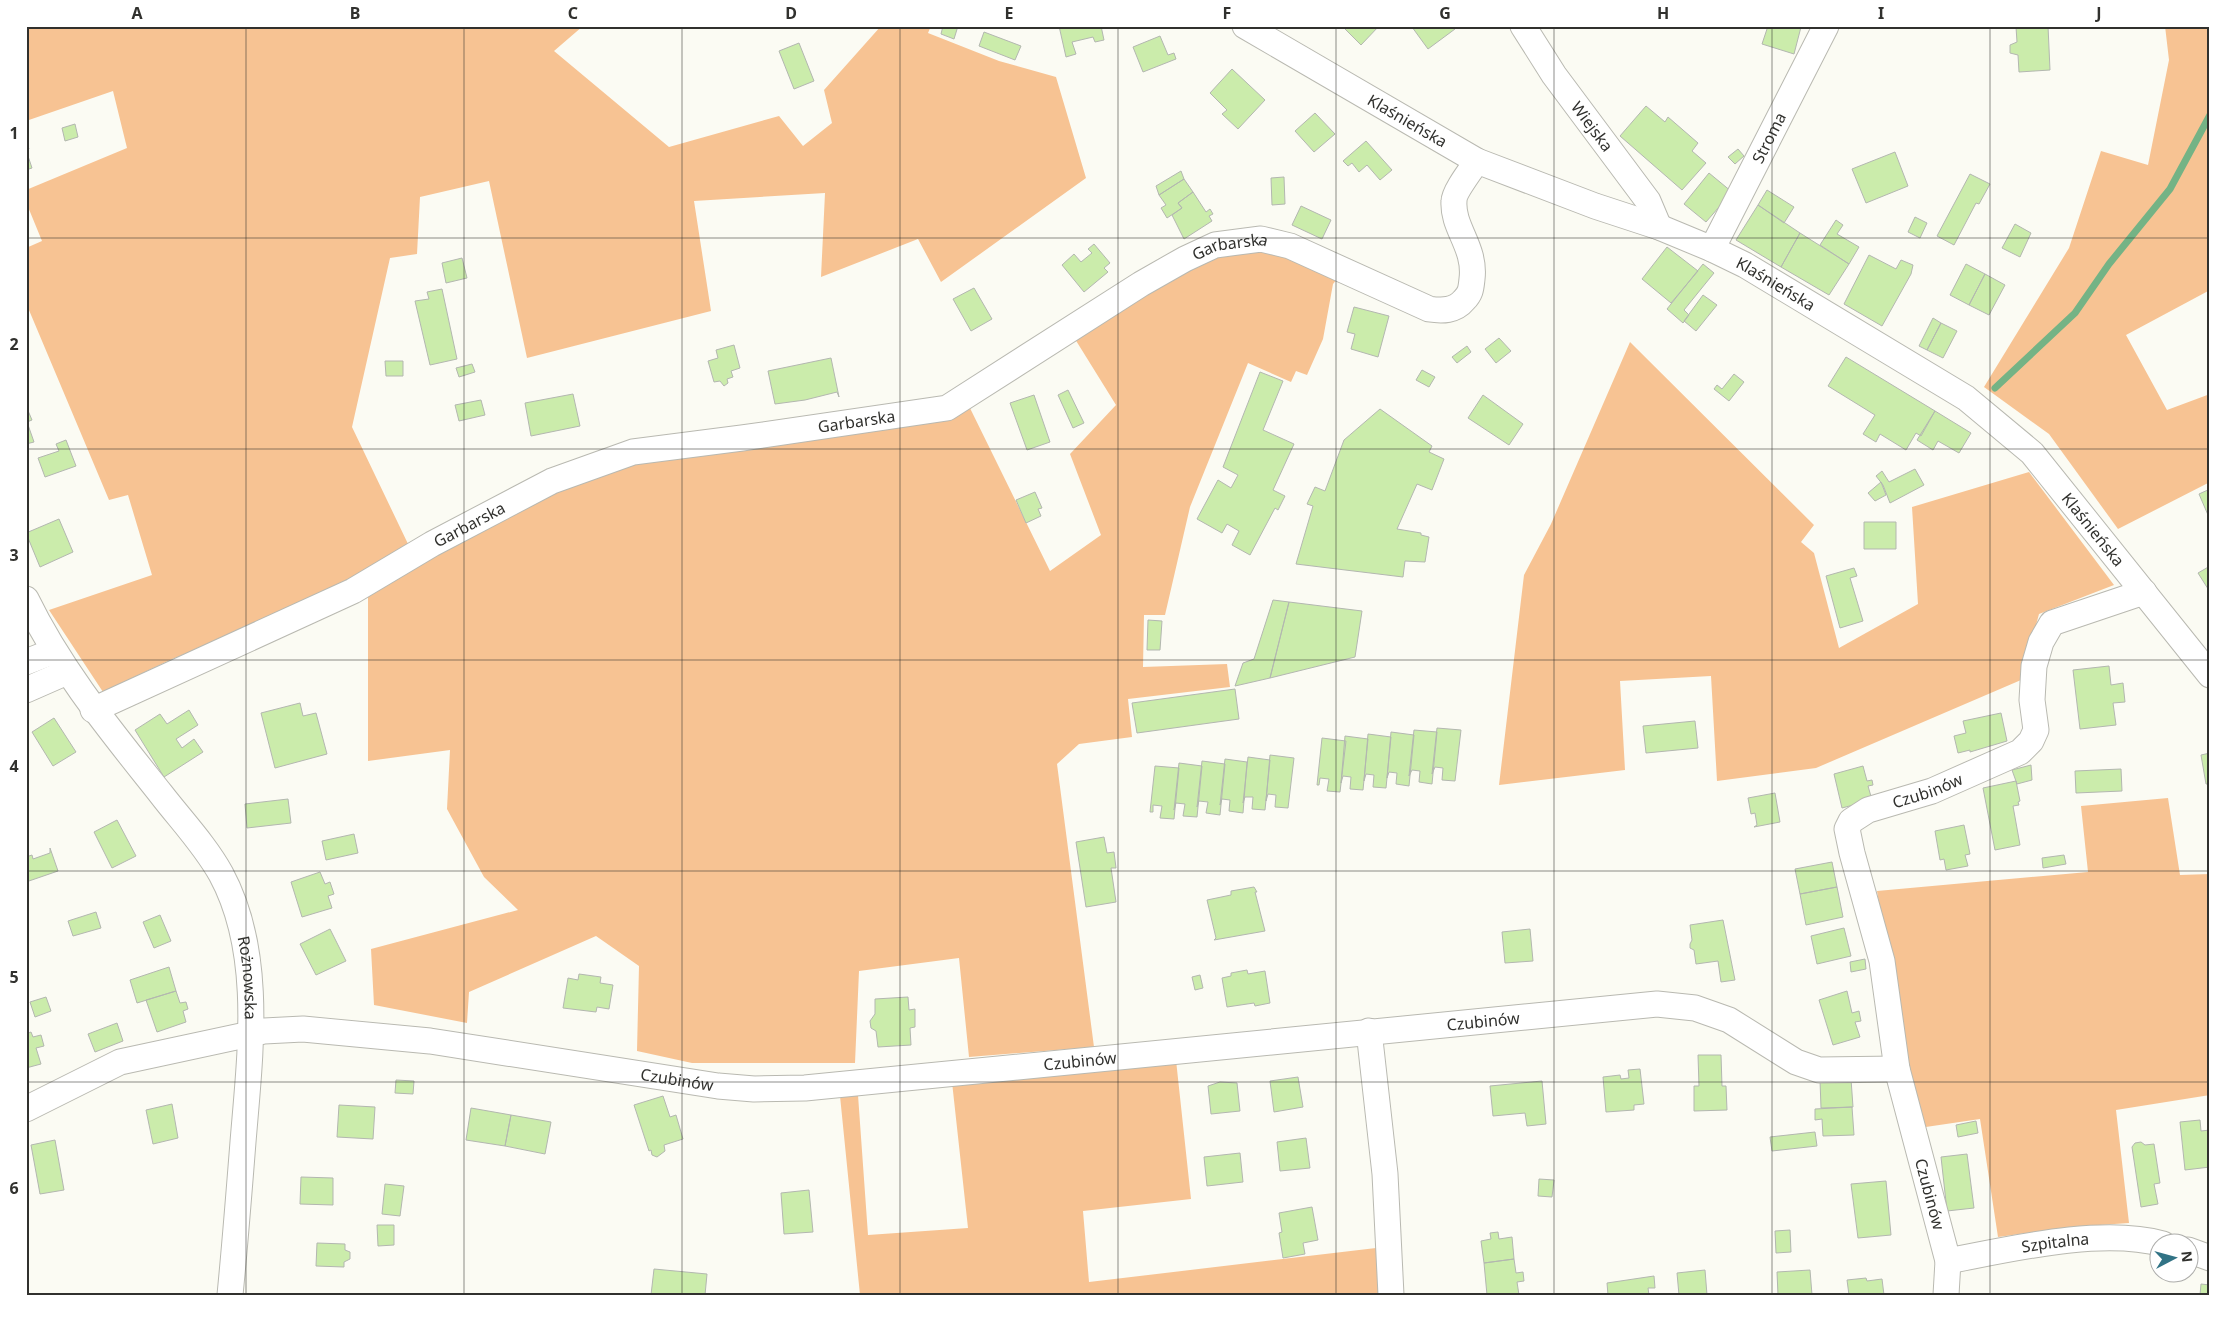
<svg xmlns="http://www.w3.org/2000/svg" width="2236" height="1321" font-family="'Noto Sans',sans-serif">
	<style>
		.green { fill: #f7c393 }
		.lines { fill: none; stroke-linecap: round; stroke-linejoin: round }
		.stream { stroke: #74b385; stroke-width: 7 }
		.building { fill: #cbecab; stroke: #b3b7b0 }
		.minor-casing { stroke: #b9b9b1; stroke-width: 27 }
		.minor { stroke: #fff; stroke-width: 25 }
		.grid { fill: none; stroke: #31312e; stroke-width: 1; stroke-opacity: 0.55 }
		.labels { text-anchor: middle; stroke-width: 4.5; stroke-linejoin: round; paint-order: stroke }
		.street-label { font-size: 16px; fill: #31312e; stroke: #fff }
		.neatline { fill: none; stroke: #31312e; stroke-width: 2 }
		.grid-label { font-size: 16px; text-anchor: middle; font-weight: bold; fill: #31312e }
	</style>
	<rect width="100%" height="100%" fill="#fbfbf3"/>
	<path class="green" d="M26,26H583L554,51L669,147L779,116L803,146L832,123L824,90L881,26H931L928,33L999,61L1056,77L1086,178L941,282L918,239L821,277L825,193L694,201L711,311L527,358L489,181L420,197L417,254L390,258L352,427L409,546L301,606L170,660L103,692L49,610L152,575L128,495L109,500L26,303V248L42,241L26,202V190L127,148L113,91L26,121Z
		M2165,26H2206L2210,42V290L2126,335L2167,410L2210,394V482L2118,529L2049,434L1984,387L2069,248L2101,151L2148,165L2169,60Z
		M1283,250L1339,277L1333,284L1323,339L1307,375L1296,371L1291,382L1248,363L1190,507L1165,615H1144L1143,667L1227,664L1230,687L1128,699L1132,737L1079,744L1057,764L1094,1047L969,1057L959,958L859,971L855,1063H692L637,1051L639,966L596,936L469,992L467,1023L374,1005L371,949L518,910L484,877L447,809L450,750L368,761V592L600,467L967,402L1050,571L1101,535L1070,454L1116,405L1075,339L1213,254Z
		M1630,342L1814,525L1801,542L1814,553L1839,648L1918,604L1912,507L2029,472L2114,585L2039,614L2021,680L1816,768L1717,781L1711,676L1620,681L1625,770L1499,785L1524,575L1551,524Z
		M2168,798L2180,875L2210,874V1095L2116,1110L2129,1223L2071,1227L1998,1237L1980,1119L1919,1128L1905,1075L1877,891L2088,872L2081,806Z
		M1176,1060L1191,1199L1083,1211L1089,1282L1376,1248L1380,1295H860L840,1096L858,1095L868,1235L968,1228L952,1082Z"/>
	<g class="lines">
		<path class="stream" d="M1995,388L2075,313L2109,264L2170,189L2210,115"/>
	</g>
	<path class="building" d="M943,26H958L954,39L941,34Z
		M1059,26H1101L1104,40L1095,42L1093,37L1072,42L1076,54L1066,57Z
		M1342,26H1379L1361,45Z
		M1453,26L1455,29L1428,49L1412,27Z
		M1768,26L1801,27L1794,54L1762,44Z
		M2048,26L2050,70L2019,72L2018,55L2010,53V45L2017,42L2016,27Z
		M984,32L1021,46L1015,60L979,46Z
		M1160,36L1168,55L1174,53L1176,59L1143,72L1133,47Z
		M799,43L814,81L794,89L779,51Z
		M1232,69L1265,100L1238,129L1222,114L1227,110L1210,93Z
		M1646,106L1665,122L1668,117L1698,143L1692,151L1706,163L1682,190L1620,136Z
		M1315,113L1335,134L1314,152L1295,131Z
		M75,124L78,137L65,141L62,128Z
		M26,140L29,149L26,150L32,168L26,170Z
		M1366,141L1392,170L1380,180L1367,165L1359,172L1352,163L1348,166L1343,161Z
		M1738,149L1744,156L1735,164L1728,157Z
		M1895,152L1908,186L1866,203L1852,169Z
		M1181,171L1184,179L1159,195L1156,186Z
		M1709,173L1732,192L1706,222L1684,204Z
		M1970,174L1990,184L1979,204L1976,203L1954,245L1937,236Z
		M1284,177L1285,204L1272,205L1271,178Z
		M1184,179L1193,192L1178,203L1182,208L1167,218L1161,208L1166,205L1159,195Z
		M1767,190L1794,207L1784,223L1758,205Z
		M1193,192L1206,212L1210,209L1213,214L1209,216L1212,221L1184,239L1172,215L1182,208L1178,203Z
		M1758,205L1800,233L1781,267L1736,240Z
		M1301,206L1331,220L1322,239L1292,225Z
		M1915,217L1927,223L1920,238L1908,232Z
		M1836,220L1843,225L1837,234L1859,247L1849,264L1820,245Z
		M2015,224L2031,233L2020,257L2002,248Z
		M1800,233L1849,264L1829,295L1781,267Z
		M1094,244L1110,263L1104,268L1108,272L1084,292L1062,265L1074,254L1081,262L1092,253L1088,249Z
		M1667,247L1698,271L1671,303L1642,279Z
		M1869,255L1896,269L1901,260L1913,265L1911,274L1882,326L1844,304Z
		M462,258L467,278L446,283L442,263Z
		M1703,264L1714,273L1684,310L1689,315L1683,323L1667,309Z
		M1966,264L1985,274L1969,305L1950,295Z
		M1985,274L2005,285L1989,315L1969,305Z
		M974,288L992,319L971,331L953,299Z
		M442,289L457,359L430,365L415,301L429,299L427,292Z
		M1703,295L1717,305L1696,331L1684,321Z
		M1354,307L1389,316L1378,357L1351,349L1355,334L1347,332Z
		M1933,318L1941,323L1927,350L1919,346Z
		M1941,323L1957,331L1943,358L1927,350Z
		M1499,338L1511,351L1496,363L1485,349Z
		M734,345L740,368L731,371L733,377L727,379L728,383L724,386L720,381L714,382L708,361L718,358L716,350Z
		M1467,346L1471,352L1457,363L1452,357Z
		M1846,357L1935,411L1921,436L1916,433L1906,450L1880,434L1876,442L1863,434L1875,415L1828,386Z
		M831,358L839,397L837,392L805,400L775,404L768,371Z
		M385,361H403V376H386Z
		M472,364L475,372L459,377L456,368Z
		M1422,370L1435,377L1429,387L1416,380Z
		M1260,372L1283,381L1263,430L1294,444L1273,490L1285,496L1278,510L1275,508L1250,555L1232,545L1239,531L1227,524L1222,533L1197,519L1218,480L1231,488L1238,475L1223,467Z
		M1734,374L1744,382L1729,401L1714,389L1717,385L1722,389Z
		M1068,390L1084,423L1073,428L1058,395Z
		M573,394L580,426L531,436L525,403Z
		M1034,395L1050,442L1027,450L1010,403Z
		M1483,395L1523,424L1509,445L1468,418Z
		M481,400L485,415L459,421L455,405Z
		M26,406L32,420L27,422L34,442L26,444Z
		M1380,409L1432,446L1429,452L1444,459L1432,490L1417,484L1397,529L1421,533V535L1429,537L1425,562L1405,561L1403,577L1296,564L1313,506L1307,504L1315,487L1325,491L1344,440Z
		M1935,411L1971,433L1959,453L1938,441L1933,450L1917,440Z
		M66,440L76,466L45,477L38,458L59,451L56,444Z
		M1915,469L1924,485L1890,503L1883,485L1876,476L1882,471L1889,482Z
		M1881,482L1886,495L1875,501L1868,493Z
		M2210,489V515H2208L2199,494Z
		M1035,492L1042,508L1038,509L1041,516L1026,523L1016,500Z
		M59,519L73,552L40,567L26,533Z
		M1864,522H1896V549H1864Z
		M2210,566V592L2198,573Z
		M1854,568L1857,576L1850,578L1863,621L1840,628L1826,576Z
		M1273,600L1289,602L1270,678L1235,686L1243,663L1254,659Z
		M1289,602L1362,611L1355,657L1270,678Z
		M1148,620L1162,621L1160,650H1147Z
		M2109,666L2111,685L2123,683L2125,702L2113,703L2116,725L2080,729L2073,670Z
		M1235,689L1239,719L1137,733L1132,703Z
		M300,703L303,716L316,713L327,754L275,768L261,713Z
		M189,710L198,725L176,739L182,748L194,739L203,752L164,777L135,730L160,714L167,724Z
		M2001,713L2007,741L1970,752V750L1958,753L1954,736L1966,733L1963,721Z
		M54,718L76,752L53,766L32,732Z
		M1695,721L1698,748L1646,753L1643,726Z
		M1437,728L1461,730L1455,781L1442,780L1443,768L1435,767L1432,774Z
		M1414,730L1437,732L1432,784L1419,782L1420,771L1412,770L1409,776Z
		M1391,732L1414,735L1409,786L1396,784L1397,773L1389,772L1387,778Z
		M1368,734L1391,737L1386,788L1373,787L1374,775L1366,774L1364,781Z
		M1345,736L1368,739L1363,790L1350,789L1351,777L1343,776L1341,783Z
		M1322,738L1346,741L1340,792L1327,791L1329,779L1320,778L1319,785H1317Z
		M2210,753V784H2206L2201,755Z
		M1270,755L1294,758L1288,808L1275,807L1276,795L1268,794L1266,801Z
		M1248,757L1270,760L1265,810L1252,809L1253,797H1245L1243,803Z
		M1225,759L1247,762L1243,813L1229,811L1230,800L1222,799L1220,805Z
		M1202,761L1225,764L1220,815L1206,813L1208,802L1199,801L1197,807Z
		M1179,763L1202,766L1197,817L1183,816L1185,804L1176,803L1174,810Z
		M2031,765L2032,780L2017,784L2012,770Z
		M1155,766L1179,768L1174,819L1160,818L1162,806L1153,805V812H1150Z
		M1863,766L1867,781L1872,780L1873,785L1868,786L1872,800L1842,808L1834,774Z
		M2121,769L2122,791L2076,793L2075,771Z
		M2016,781L2020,801L2018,802L2019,805L2013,806L2020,845L1995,850L1983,788Z
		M1775,793L1780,822L1754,827L1757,825L1755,813L1751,814L1748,798Z
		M288,799L291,823L247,828L245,804Z
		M117,820L136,856L112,868L94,832Z
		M1964,825L1970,854L1965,855L1968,866L1946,870L1944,859L1940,860L1935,831Z
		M354,834L358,853L326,860L322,841Z
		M1104,837L1107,853L1114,852L1116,868H1111L1116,902L1086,907L1076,842Z
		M50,848L58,871L26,882V857L32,855L33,859L50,853Z
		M2064,855L2066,864L2043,868L2042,858Z
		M1832,862L1837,887L1800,894L1795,869Z
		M320,872L325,884L330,882L334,894L328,896L332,908L302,917L291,882Z
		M1254,887L1257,892H1255L1265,931L1214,940L1216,938L1207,900L1231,895V891Z
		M1837,887L1843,917L1806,925L1800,894Z
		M96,912L101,928L73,936L68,921Z
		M160,915L171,941L154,948L143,922Z
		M1723,920L1735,980L1721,982L1718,961L1696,964L1694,950L1690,948V944L1692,940L1690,925Z
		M1844,928L1851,956L1817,964L1811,936Z
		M330,929L346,961L316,975L300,944Z
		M1530,929L1533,961L1505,963L1502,932Z
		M1865,959L1866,969L1851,972L1850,962Z
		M169,967L176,991L137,1003L130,980Z
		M1247,970L1248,974L1265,971L1270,1003L1255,1006L1254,1003L1227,1007L1222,978L1231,976V973Z
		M579,974L601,977L600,983L613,985L609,1009L597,1007L596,1012L563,1008L568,978L578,980Z
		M1200,975L1203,988L1195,990L1192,977Z
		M176,991L180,1003L186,1002L188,1009L183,1011L186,1022L157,1032L146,1000Z
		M1847,991L1852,1013L1859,1011L1861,1021L1855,1022L1860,1037L1833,1045L1819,1000Z
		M46,997L51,1011L35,1017L30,1002Z
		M908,997L909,1010L915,1009V1027L910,1028L911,1045L878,1047L876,1031L871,1028L870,1021L875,1014V999Z
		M117,1023L123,1041L95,1052L88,1034Z
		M31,1032L33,1037L41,1035L44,1046L36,1048L41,1064L26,1068V1034Z
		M1698,1055H1721L1722,1086H1726L1727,1110L1694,1111V1086H1699Z
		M1640,1069L1644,1104L1634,1105V1110L1606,1112L1603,1077L1620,1075L1621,1079L1629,1078L1628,1070Z
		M1298,1077L1303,1107L1274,1112L1270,1081Z
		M1851,1079L1853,1107L1821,1108L1820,1080Z
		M396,1080L414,1081L413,1094L395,1093Z
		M1542,1081L1546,1124L1527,1126L1525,1113L1493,1116L1490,1086Z
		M1220,1082L1237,1083L1240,1111L1211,1114L1208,1086Z
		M663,1096L670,1117L676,1115L683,1139L664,1145L665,1151L657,1157L652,1155L651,1150L649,1151L634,1105Z
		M172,1104L178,1138L153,1144L146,1110Z
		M339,1105L375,1107L373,1139L337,1137Z
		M1852,1107L1854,1135L1823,1136L1822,1119L1815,1120V1109Z
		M471,1108L511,1115L505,1146L466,1140Z
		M511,1115L551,1122L545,1154L505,1146Z
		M2200,1120L2201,1131L2210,1130V1167L2185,1170L2180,1122Z
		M1976,1121L1978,1133L1958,1137L1956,1125Z
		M1815,1132L1817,1146L1772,1151L1770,1137Z
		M1306,1138L1310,1168L1280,1171L1277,1142Z
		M55,1140L64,1190L40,1194L31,1145Z
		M2141,1142L2145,1145L2154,1144L2160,1183L2154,1184L2158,1204L2141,1207L2132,1147L2135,1143Z
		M1240,1153L1243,1182L1207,1186L1204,1157Z
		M1967,1154L1974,1208L1947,1211L1941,1157Z
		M301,1177L333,1178V1205L300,1204Z
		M1539,1179L1554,1180L1552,1197L1538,1196Z
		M1886,1181L1891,1235L1858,1238L1851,1184Z
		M385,1184L404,1186L400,1216L382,1214Z
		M809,1190L813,1232L784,1234L781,1193Z
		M1312,1207L1318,1240L1303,1243L1305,1254L1283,1258L1279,1233L1282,1232L1279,1213Z
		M377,1225H394V1245L378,1246Z
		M1790,1230L1791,1252L1776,1253L1775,1231Z
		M1498,1232L1499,1239L1512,1237L1514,1259L1484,1263L1481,1241L1491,1239L1490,1233Z
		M317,1243L345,1244V1250L350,1252V1259L344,1262V1267L316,1266Z
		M1514,1259L1516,1273L1523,1272L1524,1281L1517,1282L1519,1295H1487L1484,1263Z
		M654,1269L707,1274L705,1295H651Z
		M1705,1270L1707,1295H1679L1677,1273Z
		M1810,1270L1812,1295H1778L1777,1272Z
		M1654,1276L1655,1288H1648L1649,1295H1608L1607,1283Z
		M1866,1278L1867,1281L1882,1279L1884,1295H1849L1847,1280Z
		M2201,1284L2210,1285V1295H2200Z"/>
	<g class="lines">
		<defs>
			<g id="minor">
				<path id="s1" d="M1245,26L1477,161L1595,206L1659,227L1712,249L1745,265L1966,398L2032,453L2210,675"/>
				<path id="s2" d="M1523,26L1554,75L1648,201L1659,227"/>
				<path id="s3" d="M1712,249L1826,26"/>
				<path id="s4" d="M26,599C61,671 111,731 161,794C181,820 205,845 221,874C264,953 250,1055 243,1142C239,1193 235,1244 230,1295"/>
				<path d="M26,662L54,651"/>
				<path d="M26,690L67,672"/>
				<path id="s5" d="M93,710L353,591L432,544L552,481L633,452L742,438L947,408L1141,284L1185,259L1215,245L1261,239L1290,246L1429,309C1442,311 1455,311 1464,300C1471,293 1471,288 1472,279C1476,247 1452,228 1454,201C1454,192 1471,170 1477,161"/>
				<path d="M1369,1031L1385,1174L1391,1295"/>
				<path id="s6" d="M26,1109L120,1062L264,1031L303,1029L430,1041L718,1086L754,1089L805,1088L1657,1004L1695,1008L1729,1020L1796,1062L1819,1070L1897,1069"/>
				<path d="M2188,1250L2210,1258"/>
				<path id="s7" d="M1948,1261C2011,1249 2101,1227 2163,1244"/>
				<path id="s8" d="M1946,1295L1948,1261L1897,1069L1882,961L1852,853L1847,829L1851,821L1868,810L1932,791L2020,752L2031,741L2036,730L2032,700L2034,666L2041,642L2052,623L2144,592"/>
			</g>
		</defs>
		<use href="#minor" class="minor-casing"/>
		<use href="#minor" class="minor"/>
	</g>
	<path class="grid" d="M246,26V1295M464,26V1295M682,26V1295M900,26V1295M1118,26V1295M1336,26V1295M1554,26V1295M1772,26V1295M1990,26V1295M26,238H2210M26,449H2210M26,660H2210M26,871H2210M26,1082H2210"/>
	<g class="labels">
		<g class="street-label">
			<text dy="6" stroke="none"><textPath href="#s1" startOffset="188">Klaśnieńska</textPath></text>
			<text dy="6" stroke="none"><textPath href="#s2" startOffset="122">Wiejska</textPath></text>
			<text dy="6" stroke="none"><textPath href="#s3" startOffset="125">Stroma</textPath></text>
			<text dy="6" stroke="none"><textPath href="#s5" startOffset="1245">Garbarska</textPath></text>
			<text dy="6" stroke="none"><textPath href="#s1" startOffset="592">Klaśnieńska</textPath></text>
			<text dy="6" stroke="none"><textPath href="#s5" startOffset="825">Garbarska</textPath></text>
			<text dy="6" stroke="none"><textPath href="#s5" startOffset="420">Garbarska</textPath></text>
			<text dy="6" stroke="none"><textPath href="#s1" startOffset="998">Klaśnieńska</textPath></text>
			<text dy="6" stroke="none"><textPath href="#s8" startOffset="570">Czubinów</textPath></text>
			<text dy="6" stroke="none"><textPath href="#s4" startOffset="446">Rożnowska</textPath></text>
			<text dy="6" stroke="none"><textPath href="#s6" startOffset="1479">Czubinów</textPath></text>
			<text dy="6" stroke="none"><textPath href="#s6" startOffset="1074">Czubinów</textPath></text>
			<text dy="6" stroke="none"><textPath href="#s6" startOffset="669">Czubinów</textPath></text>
			<text transform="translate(1930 1194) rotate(75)" y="6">Czubinów</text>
			<text dy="6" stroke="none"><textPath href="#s7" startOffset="109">Szpitalna</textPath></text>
		</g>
	</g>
	<rect width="2236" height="1321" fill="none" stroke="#ffffff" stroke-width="55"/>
	<g transform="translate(2174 1258) rotate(84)"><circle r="24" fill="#ffffff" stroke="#adadab"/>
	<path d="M0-4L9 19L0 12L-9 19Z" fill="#317385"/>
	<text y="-8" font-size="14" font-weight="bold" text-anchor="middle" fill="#31312e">N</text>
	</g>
	<rect x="28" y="28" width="2180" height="1266" class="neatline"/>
	<g class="grid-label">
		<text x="137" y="19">A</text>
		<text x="355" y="19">B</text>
		<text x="573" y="19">C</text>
		<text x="791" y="19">D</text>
		<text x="1009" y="19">E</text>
		<text x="1227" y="19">F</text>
		<text x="1445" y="19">G</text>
		<text x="1663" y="19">H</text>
		<text x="1881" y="19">I</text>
		<text x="2099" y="19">J</text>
		<text x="14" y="139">1</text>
		<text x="14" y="350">2</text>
		<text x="14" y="561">3</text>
		<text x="14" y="772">4</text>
		<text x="14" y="983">5</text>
		<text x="14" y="1194">6</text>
	</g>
</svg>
